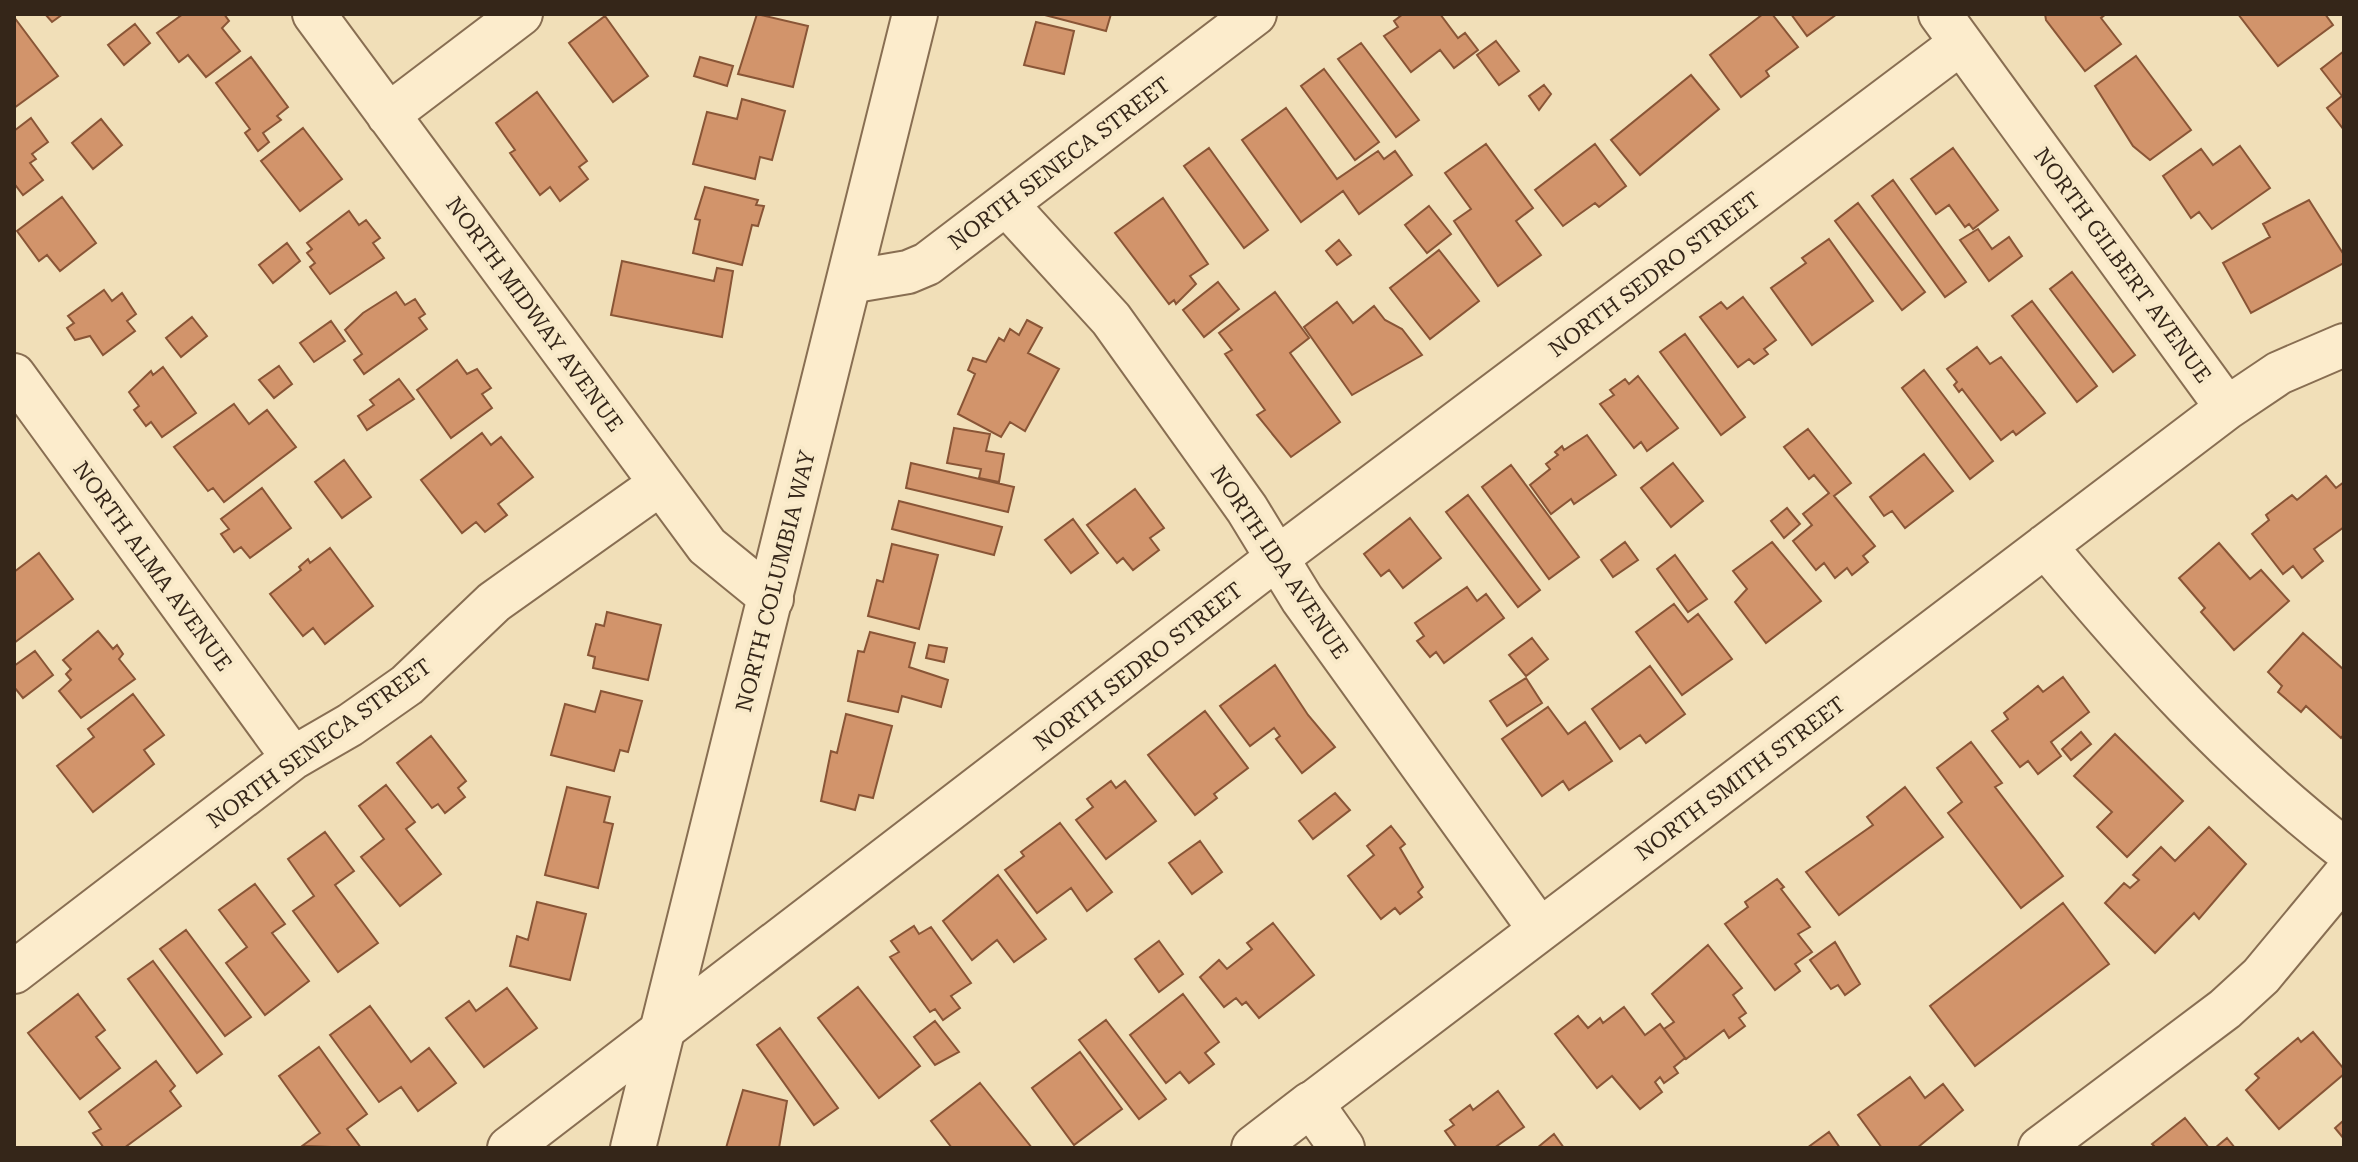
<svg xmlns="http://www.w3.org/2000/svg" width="2358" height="1162" font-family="'Roboto Serif',serif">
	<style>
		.building { fill: #d2946b; stroke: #895536; stroke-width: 2 }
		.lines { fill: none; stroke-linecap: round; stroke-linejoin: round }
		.minor-casing { stroke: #886e52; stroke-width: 46 }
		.tertiary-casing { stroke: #886e52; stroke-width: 48 }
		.minor { stroke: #fceccc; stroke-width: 42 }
		.tertiary { stroke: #fceccc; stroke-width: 44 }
		.labels { text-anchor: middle; stroke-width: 8; stroke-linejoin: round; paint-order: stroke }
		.street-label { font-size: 22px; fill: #352619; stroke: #f8e9c8 }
	</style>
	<rect width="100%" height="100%" fill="#f1dfb8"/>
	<path class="building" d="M45,14H63L52,22Z
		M183,14H224L229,21L222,28L240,51L206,77L188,55L179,62L157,33Z
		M757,14L808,26L793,87L738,74Z
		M1041,14H1111L1106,31Z
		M1403,14H1440L1458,38L1465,33L1478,50L1454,68L1440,50L1411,72L1384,36L1398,27L1394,21Z
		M1763,14H1772L1798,47L1766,71L1769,76L1741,97L1710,55Z
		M1791,14H1837L1807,36Z
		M2045,14H2106L2101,18L2121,44L2085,71L2046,20Z
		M2238,14H2325L2333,25L2278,66Z
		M605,16L648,76L613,102L569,43Z
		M14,17L58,76L14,108Z
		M1036,22L1074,31L1064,74L1024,65Z
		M135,24L150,43L124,65L108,45Z
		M1496,41L1519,71L1499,85L1477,55Z
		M1361,43L1419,120L1396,137L1338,59Z
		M2344,51V130L2327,108L2342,96L2321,69Z
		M2136,56L2191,130L2150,160L2133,146L2095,86Z
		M251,57L288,107L277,116L281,120L263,133L269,142L258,151L245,133L250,129L216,83Z
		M700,57L733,66L727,86L694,76Z
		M1324,69L1379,142L1355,160L1301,86Z
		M1691,75L1719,109L1640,175L1611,140Z
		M1544,85L1551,94L1539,110L1529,96Z
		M537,92L587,161L579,167L588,179L560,201L550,187L540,195L510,153L515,150L496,123Z
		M742,99L785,111L772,160L760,157L755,179L693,164L707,112L737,119Z
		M1286,108L1337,179L1378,151L1384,159L1395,151L1412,175L1359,214L1343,191L1301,222L1242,140Z
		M31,118L48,142L32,154L36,159L30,163L43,180L23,195L16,186L14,188V131Z
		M101,119L122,145L93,169L72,143Z
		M303,128L342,179L300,211L261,161Z
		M1486,144L1533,208L1516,221L1541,255L1498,286L1454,221L1471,209L1445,173Z
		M1595,144L1626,186L1599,207L1595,203L1563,226L1535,190Z
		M2240,146L2270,188L2212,229L2199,212L2191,218L2163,176L2201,149L2213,165Z
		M1209,148L1268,230L1244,248L1184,166Z
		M1953,148L1998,210L1973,229L1969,224L1965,227L1949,205L1936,214L1911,179Z
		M1893,180L1966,282L1945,297L1872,196Z
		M705,187L758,200L756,205L764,206L758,226L752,225L742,265L693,253L700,220L695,219Z
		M62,197L96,243L60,271L47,255L39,261L17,231Z
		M1163,198L1208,264L1190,276L1196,284L1176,304L1174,300L1169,304L1115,233Z
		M2309,200L2344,255V263L2251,313L2223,263L2270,237L2263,224Z
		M1858,203L1925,292L1902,310L1835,221Z
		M1429,206L1451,234L1427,253L1405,225Z
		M349,211L359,225L366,220L380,238L373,243L384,258L330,294L310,267L315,263L307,253L312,249L307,243Z
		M1978,229L1992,249L2009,237L2022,256L1989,281L1960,240Z
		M1829,239L1873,301L1812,345L1771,288L1806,263L1802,258Z
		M1339,240L1351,255L1337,265L1326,251Z
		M287,243L300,261L273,283L259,265Z
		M1439,250L1479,301L1430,339L1390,288Z
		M622,261L714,281L717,268L733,271L722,337L611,315Z
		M2072,272L2135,355L2113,372L2050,289Z
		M1218,282L1239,309L1204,337L1183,310Z
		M104,290L112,301L122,293L136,314L127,321L135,331L103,355L90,336L75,340L67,328L74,323L68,316Z
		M396,292L405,305L415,299L425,314L419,318L427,329L364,374L354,360L362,354L345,330L363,313Z
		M1275,292L1309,338L1290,353L1340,422L1291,457L1257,415L1265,410L1225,354L1232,350L1219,333Z
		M1743,297L1776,340L1764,349L1768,354L1754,364L1749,359L1738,367L1700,317L1721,302L1727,309Z
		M2032,301L2097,386L2077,402L2012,316Z
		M1337,302L1353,323L1374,306L1385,320L1402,329L1422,355L1352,395L1304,327Z
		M192,317L207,336L181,357L166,338Z
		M1027,320L1042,328L1028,353L1059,369L1025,431L1010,422L1001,437L958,414L975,374L968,370L973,358L986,362L999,338L1004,341L1010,329L1019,335Z
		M331,321L345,341L314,362L300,343Z
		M1685,334L1745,417L1721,435L1660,352Z
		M1977,347L1990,364L2001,357L2045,413L2016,435L2013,431L2001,440L1962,389L1959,392L1954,385L1957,382L1947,369Z
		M457,360L467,374L477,369L491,388L482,394L492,408L451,438L417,390Z
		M279,366L292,384L274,398L259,380Z
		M163,367L196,413L162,437L151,422L146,426L134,410L139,406L129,392L151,371L153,375Z
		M1924,370L1993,461L1970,479L1902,388Z
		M1638,376L1678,428L1647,451L1641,442L1634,448L1600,404L1614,395L1610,390L1625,379L1629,384Z
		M399,379L414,399L367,430L358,416L374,405L370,400Z
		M234,404L249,424L267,410L296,447L224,502L213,488L208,491L174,447Z
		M954,428L990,434L986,451L1004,454L999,482L979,478L981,469L947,463Z
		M1808,429L1851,483L1834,496L1875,546L1863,556L1868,562L1852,575L1847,568L1835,578L1824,563L1816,570L1793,541L1812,525L1803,514L1829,493L1814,475L1809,479L1784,447Z
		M482,433L491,445L501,437L533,477L498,504L507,515L485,532L476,522L462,533L421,480Z
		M1587,435L1616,475L1574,504L1571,499L1551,514L1530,485L1550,469L1546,464L1558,455L1555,452L1562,446L1564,450Z
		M1924,454L1953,491L1905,528L1892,511L1884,516L1870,497Z
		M344,460L371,497L342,518L315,482Z
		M911,463L1014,487L1008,512L906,488Z
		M1673,463L1703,501L1671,527L1641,488Z
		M1511,465L1579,557L1549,579L1482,487Z
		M2326,476L2336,488L2344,482V527L2314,549L2323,561L2302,578L2293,566L2283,574L2252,534L2269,520L2266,515L2292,495L2297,500Z
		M262,488L291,528L250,558L241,547L234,552L221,534L229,529L221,519Z
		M1135,489L1164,528L1150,538L1159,550L1133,570L1123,558L1117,563L1087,525Z
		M1468,495L1540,590L1518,607L1446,512Z
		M899,501L1002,527L994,555L892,529Z
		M1787,508L1800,524L1784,538L1771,521Z
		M1410,518L1441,558L1403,588L1389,570L1381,576L1364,554Z
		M1073,519L1098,553L1071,573L1045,540Z
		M1625,542L1638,560L1613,577L1601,560Z
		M1772,542L1821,601L1766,643L1735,602L1747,589L1733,571Z
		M2219,543L2250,579L2261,570L2289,601L2234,650L2201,612L2205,608L2179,578Z
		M892,544L938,555L919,629L868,616L877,580L883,582Z
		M330,548L373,606L325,644L313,628L303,636L270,594L301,570L299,567L308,559L310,563Z
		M39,553L73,599L14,643V572Z
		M1675,555L1707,599L1688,612L1657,569Z
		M1467,587L1477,601L1486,594L1504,618L1444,663L1436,652L1430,657L1417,641L1424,636L1415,623Z
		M1674,604L1688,622L1698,614L1732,659L1682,695L1636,632Z
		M607,612L661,625L648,680L593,668L595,657L588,655L596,624L604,626Z
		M98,631L113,649L117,645L123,654L119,659L135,679L81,718L59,691L71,680L66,674L71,669L63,660Z
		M870,632L915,643L909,667L948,680L941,707L902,696L898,712L848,701L858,651L864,652Z
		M2303,633L2344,670V734L2341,738L2306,706L2301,712L2278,692L2282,686L2268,672Z
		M1532,638L1548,659L1526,676L1509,655Z
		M929,645L947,648L944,662L926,658Z
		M35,651L53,675L23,698L14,687V666Z
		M1275,665L1308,715L1335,747L1302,773L1276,739L1280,736L1274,728L1250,746L1220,706Z
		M1650,666L1685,714L1646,743L1640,735L1620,749L1592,709Z
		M2063,677L2089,712L2051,742L2061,756L2038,774L2028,761L2020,767L1992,731L2008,719L2004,713L2038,686L2043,692Z
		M1526,678L1542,703L1507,726L1490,701Z
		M601,691L642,701L628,752L620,750L614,771L551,755L565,704L595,712Z
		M133,694L164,735L144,750L154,764L93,812L57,766L94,737L88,729Z
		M1548,707L1568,734L1585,722L1612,761L1569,790L1563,781L1542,796L1502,739Z
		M1205,711L1248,768L1214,794L1217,798L1195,815L1148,755Z
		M846,714L892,726L873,798L859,795L855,810L821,801L831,751L837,753Z
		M2081,732L2091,744L2071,760L2062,749Z
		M2115,734L2183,801L2127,857L2097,827L2112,812L2074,776Z
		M431,736L466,781L458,788L465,797L445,813L438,804L432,808L397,763Z
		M1971,742L2002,783L1995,787L2063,876L2021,908L1948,813L1962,802L1937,768Z
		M1111,781L1116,788L1125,781L1156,821L1106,859L1076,820L1093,807L1087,799Z
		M386,785L415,822L406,829L441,874L400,906L361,857L384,839L359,806Z
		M567,787L610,797L604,822L613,824L598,888L545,875Z
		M1905,787L1943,837L1839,915L1806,872L1873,825L1867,817Z
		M1335,793L1350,810L1313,839L1299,821Z
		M1060,823L1112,892L1087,911L1071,888L1037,913L1005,870L1024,856L1021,852Z
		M1391,826L1405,844L1400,848L1423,887L1418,892L1422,897L1400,914L1395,908L1381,919L1348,876L1374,855L1367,846Z
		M2209,827L2246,864L2199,919L2194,913L2155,953L2105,903L2124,883L2130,888L2139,880L2133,875L2161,847L2175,861Z
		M325,832L354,871L335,885L378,943L338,972L293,911L314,896L288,859Z
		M1200,841L1222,872L1192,894L1169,863Z
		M998,875L1046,939L1014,962L997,940L972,960L943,921Z
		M1777,879L1784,887L1781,889L1810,927L1798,934L1812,952L1795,964L1800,971L1775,990L1725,924L1748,907L1745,902Z
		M255,884L285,924L272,933L309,981L265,1015L226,963L247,947L219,910Z
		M537,902L586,914L570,980L510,966L517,936L528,940Z
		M2063,903L2109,964L1975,1066L1930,1006Z
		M1273,923L1314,975L1259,1018L1246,1002L1242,1005L1236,998L1224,1007L1200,977L1219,960L1227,969L1252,949L1247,943Z
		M914,926L919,934L931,927L971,983L951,996L960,1008L943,1020L935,1009L930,1012L890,957L899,952L891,941Z
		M186,930L251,1017L225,1036L160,949Z
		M1159,941L1183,974L1159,992L1135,959Z
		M1835,942L1860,984L1845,995L1838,985L1831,989L1810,960Z
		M1708,945L1742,988L1733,995L1746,1013L1739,1018L1745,1026L1729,1038L1724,1030L1686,1059L1664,1029L1674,1022L1652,994Z
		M153,961L222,1054L197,1073L128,979Z
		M858,987L920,1066L879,1098L818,1018Z
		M507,988L537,1028L484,1067L446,1018L469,1001L476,1011Z
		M78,994L105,1030L96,1037L120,1068L80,1099L28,1033Z
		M1183,994L1219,1042L1205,1053L1214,1064L1189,1083L1180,1072L1166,1083L1130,1035Z
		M370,1006L411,1062L429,1048L456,1083L418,1111L401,1087L379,1102L330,1035Z
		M1624,1007L1645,1035L1660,1024L1685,1058L1674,1067L1678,1073L1664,1083L1660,1077L1655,1082L1662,1092L1640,1109L1612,1076L1597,1088L1555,1034L1578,1016L1588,1028L1600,1018L1603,1023Z
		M1106,1020L1166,1099L1139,1119L1079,1040Z
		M935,1021L959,1052L935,1065L914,1037Z
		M780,1028L838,1108L814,1125L757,1045Z
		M2313,1032L2344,1069V1074L2279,1129L2246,1090L2259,1078L2255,1074L2298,1038L2301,1042Z
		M319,1047L367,1114L347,1129L361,1148L302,1146L320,1133L279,1076Z
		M1080,1052L1122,1109L1074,1145L1032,1088Z
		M156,1061L175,1086L170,1091L181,1106L124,1148H104L93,1133L101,1129L89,1112Z
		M1910,1077L1925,1098L1943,1084L1963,1110L1917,1148H1882L1858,1115Z
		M980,1083L1032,1148H952L931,1121Z
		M743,1090L787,1101L779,1148H726Z
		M1498,1091L1524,1127L1494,1148H1457L1445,1131L1454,1125L1450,1120L1470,1105L1473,1110Z
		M2185,1118L2209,1148H2156L2152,1144Z
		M2344,1120V1139L2335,1128Z
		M1829,1132L1840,1148H1807Z
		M1554,1134L1564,1148H1537Z
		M2227,1138L2235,1148H2215Z"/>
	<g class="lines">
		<defs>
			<path id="minor" d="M314,14L707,546L772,599
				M1940,14L2227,408
				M388,115L521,14
				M1006,204L1111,319L1247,509L1302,599L1540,930
				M849,282L908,272L927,264L1255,14
				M14,375L293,758
				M2045,546C2139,658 2228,759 2344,849
				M14,972L293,758L350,725L407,685L494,602L660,484
				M1311,1104L2227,408L2279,373L2344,345
				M509,1148L1277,558L1961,43
				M2040,1148L2225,1009L2261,976L2344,876"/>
			<path id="tertiary" d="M633,1148L915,14
				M1254,1148L1311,1104L1342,1148"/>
		</defs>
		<use href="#minor" class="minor-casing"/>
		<use href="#tertiary" class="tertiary-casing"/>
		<use href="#minor" class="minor"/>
		<use href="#tertiary" class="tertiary"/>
	</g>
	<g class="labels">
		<g class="street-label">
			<text transform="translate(1059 163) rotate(-37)" y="8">NORTH SENECA STREET</text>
			<text transform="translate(2123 265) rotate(54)" y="8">NORTH GILBERT AVENUE</text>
			<text transform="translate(1654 274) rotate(-37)" y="8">NORTH SEDRO STREET</text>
			<text transform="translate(535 314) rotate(54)" y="8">NORTH MIDWAY AVENUE</text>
			<text transform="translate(1280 562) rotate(56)" y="8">NORTH IDA AVENUE</text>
			<text transform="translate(153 566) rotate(54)" y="8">NORTH ALMA AVENUE</text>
			<text transform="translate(775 581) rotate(-76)" y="8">NORTH COLUMBIA WAY</text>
			<text transform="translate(1138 666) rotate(-38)" y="8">NORTH SEDRO STREET</text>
			<text transform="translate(319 743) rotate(-36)" y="8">NORTH SENECA STREET</text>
			<text transform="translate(1740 778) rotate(-37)" y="8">NORTH SMITH STREET</text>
		</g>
	</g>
	<rect width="2358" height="1162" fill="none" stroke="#352619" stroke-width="32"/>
</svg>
